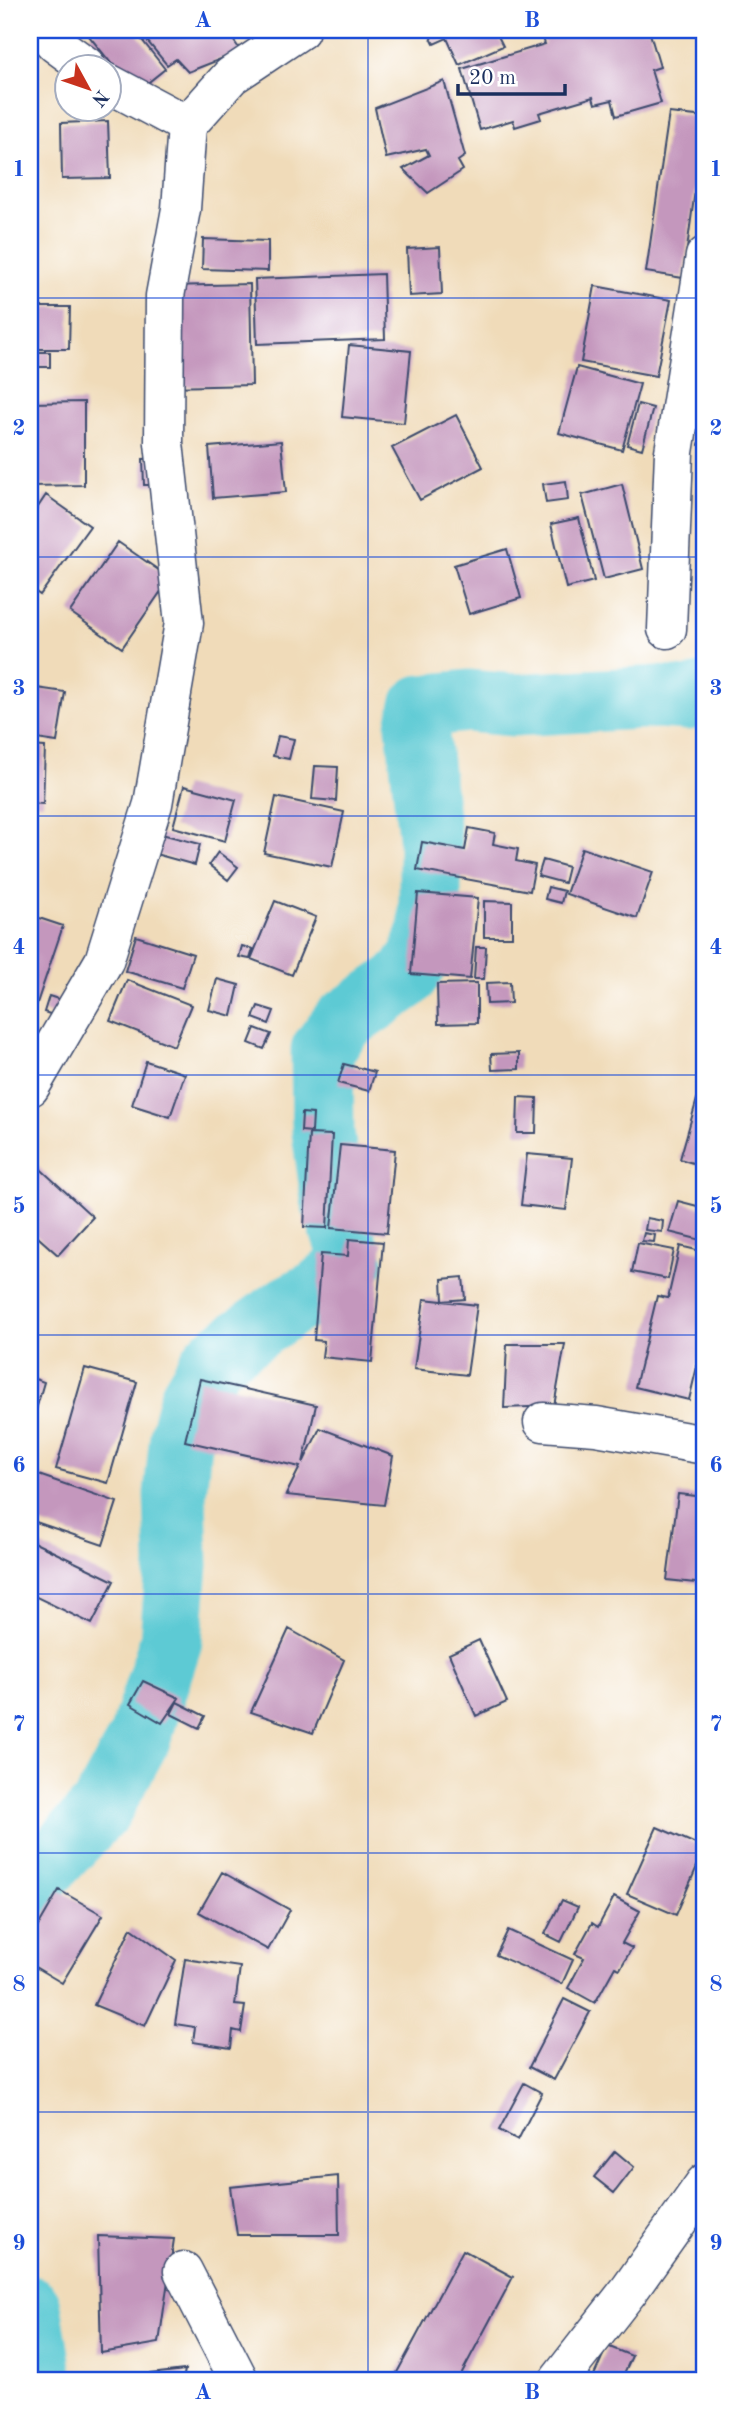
<svg xmlns="http://www.w3.org/2000/svg" width="735" height="2410" font-family="'Old Standard TT',serif">
	<style>
		.lines { fill: none; stroke-linecap: round; stroke-linejoin: round }
		.river { stroke: #5dcad4; stroke-width: 63 }
		.building { fill: #c497bd }
		.minor-casing { stroke: #3b496c; stroke-width: 41 }
		.minor { stroke: #fff; stroke-width: 38 }
		.grid { fill: none; stroke: #1d4ed8; stroke-width: 2; stroke-opacity: 0.55 }
		.neatline { fill: none; stroke: #1d4ed8; stroke-width: 2.5 }
		.grid-label { font-size: 23px; text-anchor: middle; font-weight: bold; fill: #1d4ed8 }
	</style>
	<rect width="100%" height="100%" fill="#fff"/>
	<filter id="ink" filterUnits="userSpaceOnUse"><feTurbulence type="fractalNoise" baseFrequency=".0143" numOctaves="2"/><feDisplacementMap in="SourceGraphic" scale="14" xChannelSelector="R" yChannelSelector="G"/><feConvolveMatrix kernelMatrix="1 2 1 2 8 2 1 2 1" color-interpolation-filters="sRGB"/></filter>
	<filter id="wash" filterUnits="userSpaceOnUse"><feTurbulence type="fractalNoise" baseFrequency=".00686" numOctaves="4" result="noise"/><feDisplacementMap in="SourceGraphic" scale="28" xChannelSelector="R" yChannelSelector="G"/><feGaussianBlur stdDeviation="1.57" result="paint"/><feColorMatrix in="noise" values="0 0 0 0 0 0 0 0 0 0 0 0 0 0 0 0 0 1.4 0 .05"/><feComposite in="paint" operator="in"/></filter>
	<g filter="url(#wash)">
		<rect width="100%" height="100%" fill="#f0dbb9"/>
		<g class="lines">
			<path class="river" d="M30,1885L101,1809L140,1737L171,1641L177,1565L175,1494L181,1435L191,1397L213,1360L289,1306L318,1291L352,1262L333,1205L323,1132L322,1050L343,1022L405,979L420,957L430,927V844L417,726L422,706L468,701L514,705L658,697L688,699L705,694
				M30,2307L42,2380"/>
		</g>
		<g id="blocks">
			<path class="building" d="M97,30H134L165,69L135,93L89,36Z
				M138,30H193L199,36L209,30H226L241,51L188,72L176,59L167,65Z
				M427,30H495L503,46L459,65L447,38L434,44Z
				M561,30H649L660,67L651,70L661,103L616,116L612,100L595,104L593,97L539,113L541,119L515,127L513,120L480,130L462,69L545,44L542,35Z
				M444,81L465,156L458,161L463,170L428,193L403,169L429,155L426,149L386,158L375,108Z
				M669,113L705,117L683,278L646,272Z
				M108,121L110,178L62,179L61,123Z
				M203,239L268,241V271L202,269Z
				M440,247L442,294L409,296L407,249Z
				M383,274L385,339L257,344L255,279Z
				M250,284L252,385L170,387L168,286Z
				M595,286L671,300L656,376L581,362Z
				M30,307H70L69,349H30Z
				M349,345L411,351L404,423L342,417Z
				M30,352H50V367H30Z
				M577,367L640,384L622,450L559,433Z
				M84,402V485L30,486V403Z
				M638,404L653,408L642,449L627,445Z
				M456,415L483,467L420,500L392,448Z
				M704,422H705V446L699,445Z
				M281,441L286,492L213,498L209,447Z
				M157,458L158,485H144L143,459Z
				M566,481L568,500L546,503L543,484Z
				M622,484L643,569L604,579L582,495Z
				M46,495L90,526L40,595L30,588V519Z
				M579,518L594,581L566,588L551,524Z
				M118,542L170,578L122,648L70,612Z
				M507,549L521,598L469,614L454,565Z
				M30,687L65,692L57,742L30,738Z
				M278,736L294,739L289,759L273,756Z
				M30,746L45,747L43,804L30,803Z
				M315,766L338,767L336,801L312,799Z
				M184,786L236,800L225,841L173,827Z
				M276,797L344,812L332,867L264,853Z
				M469,828L495,833L493,844L518,849L516,861L535,865L530,891L417,870L422,842L465,850Z
				M146,830L200,844L195,865L141,850Z
				M582,848L653,872L637,918L566,894Z
				M218,852L238,867L228,880L209,865Z
				M543,860L568,867L564,883L538,876Z
				M548,887L564,891L561,903L545,899Z
				M418,893L478,898L470,979L411,974Z
				M275,901L316,917L292,975L251,959Z
				M484,901L512,902V937H484Z
				M30,915L63,926L36,1006L30,1004Z
				M136,936L193,954L182,988L125,971Z
				M242,946L253,949L250,959L239,957Z
				M476,947H486L484,979H474Z
				M217,979L239,985L232,1016L209,1010Z
				M127,980L191,1005L174,1046L110,1021Z
				M510,982L511,1003L487,1004L486,983Z
				M477,983V1023L438,1024L437,984Z
				M49,996L70,1003L65,1019L44,1012Z
				M258,1006L274,1011L269,1024L253,1018Z
				M255,1028L271,1034L264,1049L249,1043Z
				M519,1053V1069L492,1070L491,1054Z
				M146,1061L185,1074L170,1117L132,1105Z
				M344,1064L375,1072L369,1091L338,1083Z
				M518,1097L537,1098L536,1133H517Z
				M697,1099L705,1102V1167L680,1159Z
				M302,1113L313,1114L312,1132L301,1131Z
				M309,1134L332,1135L327,1228L304,1227Z
				M340,1145L395,1150L387,1233L331,1228Z
				M527,1154L572,1158L566,1210L521,1205Z
				M34,1163L93,1217L58,1255L30,1230V1168Z
				M678,1201L705,1208V1241L669,1232Z
				M647,1218L663,1221L662,1232L645,1230Z
				M644,1233L655,1235L654,1242L642,1241Z
				M349,1239L383,1242L372,1362L322,1357L324,1341L314,1340L321,1254L348,1256Z
				M638,1243L674,1250L668,1279L632,1272Z
				M680,1246L705,1252V1333L689,1400L635,1387L657,1296L668,1298Z
				M463,1277L465,1299L443,1301L442,1279Z
				M424,1299L477,1305L467,1375L414,1369Z
				M507,1344H565L554,1406L504,1408Z
				M85,1368L137,1382L108,1483L56,1469Z
				M30,1377L44,1382L32,1423L30,1422Z
				M200,1379L316,1405L303,1463L320,1428L393,1456L384,1505L286,1495L300,1467L185,1441Z
				M30,1472L117,1502L103,1545L30,1520Z
				M678,1494L705,1497V1584L667,1580Z
				M31,1541L114,1581L92,1624L30,1594Z
				M289,1629L344,1660L313,1733L251,1712Z
				M479,1640L507,1702L476,1716L449,1654Z
				M143,1681L179,1698L162,1723L130,1704Z
				M177,1702L205,1716L199,1728L171,1714Z
				M657,1827L705,1848L676,1915L627,1894Z
				M222,1872L290,1910L268,1950L199,1912Z
				M59,1890L103,1915L62,1983L30,1964V1940Z
				M614,1897L640,1911L622,1943L632,1948L620,1969L615,1967L595,2003L568,1988L584,1958L575,1954L592,1923L598,1927Z
				M562,1900L578,1907L561,1942L545,1934Z
				M131,1928L176,1960L145,2026L94,2005Z
				M508,1930L573,1960L562,1984L496,1955Z
				M185,1959L240,1967L235,2005L245,2006L241,2032L233,2030L231,2048L193,2042L195,2027L175,2024Z
				M564,1999L590,2012L554,2080L529,2067Z
				M524,2083L542,2093L518,2140L499,2130Z
				M615,2151L634,2167L614,2193L594,2177Z
				M338,2176L339,2235H237L230,2187Z
				M98,2236L174,2239L159,2343L101,2353Z
				M463,2250L513,2277L458,2380H393Z
				M607,2346L632,2356L621,2380H592Z
				M185,2370L183,2380H125V2377Z"/>
		</g>
	</g>
	<g filter="url(#ink)">
		<use href="#blocks" fill-opacity="0" stroke="#3b496c" stroke-width="2"/>
		<g class="lines">
			<defs>
				<path id="minor" d="M43,30L56,44L86,66
					M108,83L187,125L231,76L300,30
					M667,629L674,452L705,256
					M30,1087L104,961L153,804L184,623L164,443L165,296L181,209L187,125
					M543,1422L596,1426L705,1445
					M183,2271L239,2380
					M559,2380L630,2289L705,2183"/>
			</defs>
			<use href="#minor" class="minor-casing"/>
			<use href="#minor" class="minor"/>
		</g>
	</g>
	<path class="grid" d="M368,30V2380M30,298H705M30,557H705M30,816H705M30,1075H705M30,1335H705M30,1594H705M30,1853H705M30,2112H705"/>
	<rect width="735" height="2410" fill="none" stroke="#fff" stroke-width="77"/>
	<g transform="translate(88 88) rotate(130)"><circle r="33" fill="#ffffff" stroke="#a4acbf" stroke-width="2"/>
	<path d="M0-5L12 26L0 18L-12 26Z" fill="#c8321e"/>
	<text y="-10" font-size="19" font-weight="bold" text-anchor="middle" fill="#1b2f5e">N</text>
	</g>
	<path d="M458 84v10h107v-10" fill="none" stroke="#1b2f5e" stroke-width="3.5"/>
	<text x="469" y="84" font-size="21" fill="#1b2f5e" stroke="#ffffff" stroke-width="5" paint-order="stroke">20 m</text>
	<rect x="38" y="38" width="658" height="2334" class="neatline"/>
	<g class="grid-label">
		<text x="203" y="27">A</text>
		<text x="532" y="27">B</text>
		<text x="19" y="176">1</text>
		<text x="716" y="176">1</text>
		<text x="19" y="435">2</text>
		<text x="716" y="435">2</text>
		<text x="19" y="695">3</text>
		<text x="716" y="695">3</text>
		<text x="19" y="954">4</text>
		<text x="716" y="954">4</text>
		<text x="19" y="1213">5</text>
		<text x="716" y="1213">5</text>
		<text x="19" y="1472">6</text>
		<text x="716" y="1472">6</text>
		<text x="19" y="1731">7</text>
		<text x="716" y="1731">7</text>
		<text x="19" y="1991">8</text>
		<text x="716" y="1991">8</text>
		<text x="19" y="2250">9</text>
		<text x="716" y="2250">9</text>
		<text x="203" y="2399">A</text>
		<text x="532" y="2399">B</text>
	</g>
</svg>
